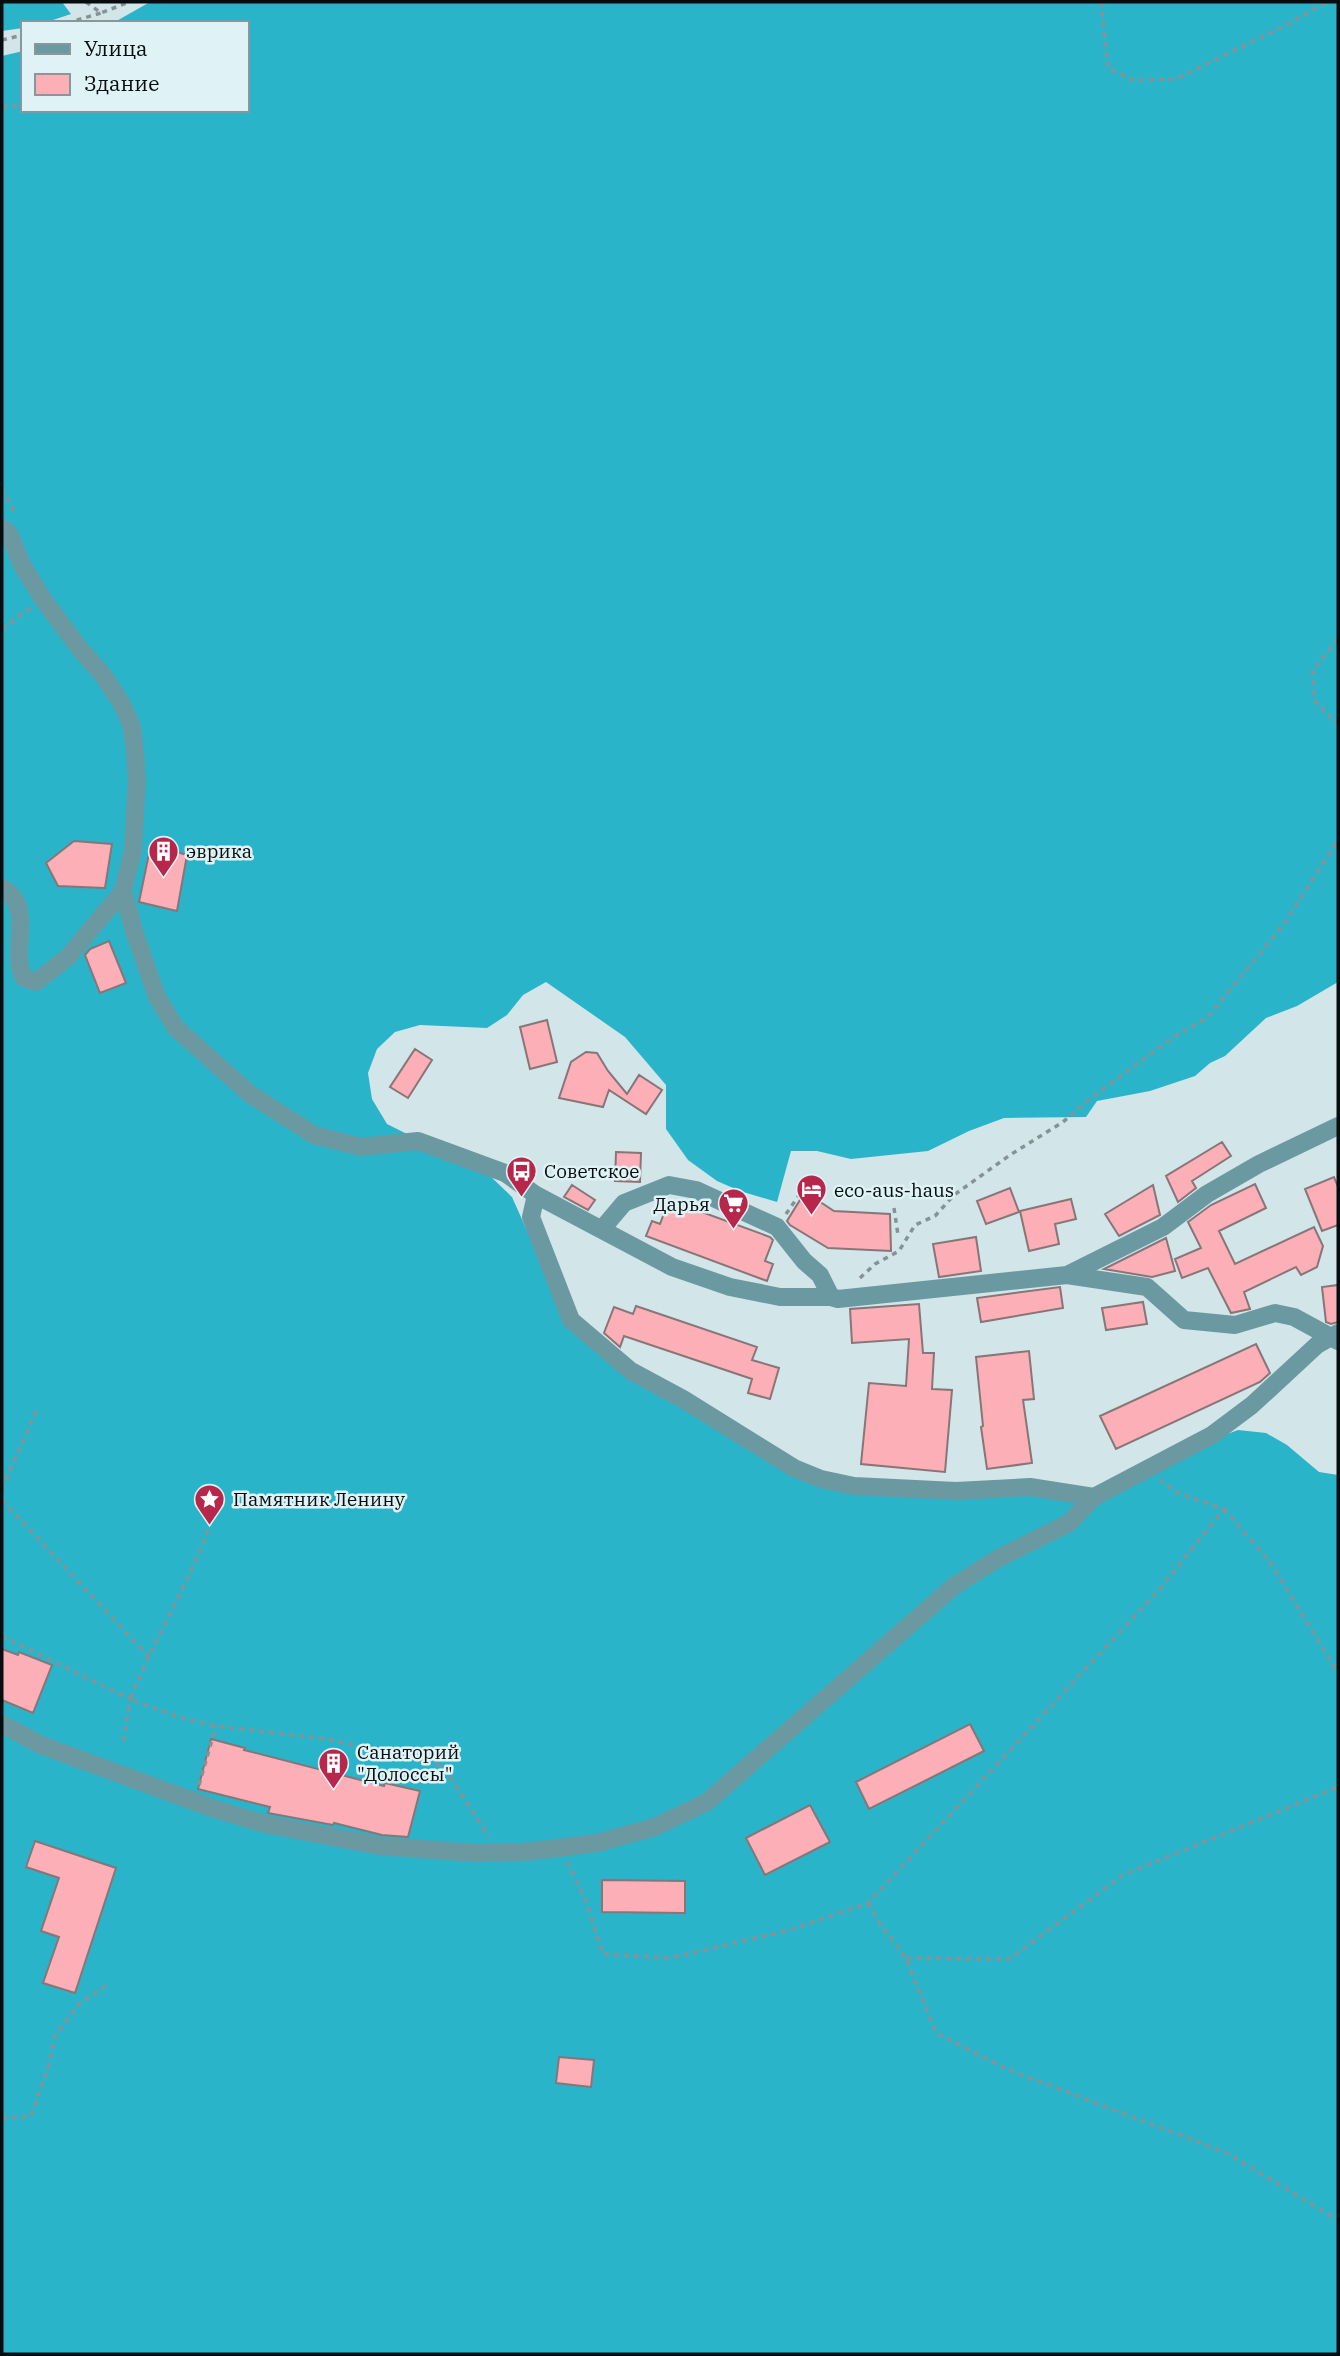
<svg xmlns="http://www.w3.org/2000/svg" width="1340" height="2356" font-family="'IBM Plex Serif',serif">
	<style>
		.forest { fill: #2ab4c9 }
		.building { fill: #fcafb7; stroke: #867677; stroke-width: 2 }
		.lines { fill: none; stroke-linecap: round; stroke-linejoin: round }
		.path { stroke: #859396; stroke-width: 3.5; stroke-dasharray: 5 5; stroke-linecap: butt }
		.minor { stroke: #6b99a2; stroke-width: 18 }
		.labels { text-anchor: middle; stroke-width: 5; stroke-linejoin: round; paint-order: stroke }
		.poi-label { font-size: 19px; fill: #070d0f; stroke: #dff2f6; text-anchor: start }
	</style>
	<rect width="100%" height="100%" fill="#d2e5e9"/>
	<path class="forest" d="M2,2H62L71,14L44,23H23V28L2,31Z
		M150,2H1338V982L1297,1006L1266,1018L1225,1056L1210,1063L1195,1076L1150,1091L1097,1101L1086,1117L1004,1118L969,1131L928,1151L851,1159L817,1151H791L777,1202L740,1191L717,1181L688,1160L666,1129V1085L625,1037L546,982L523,995L507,1015L487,1028L420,1025L395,1032L377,1049L368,1073L372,1099L387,1124L415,1138L466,1153L512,1197L570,1327L657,1391L807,1480L1029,1493L1090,1502L1211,1440L1238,1430L1266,1433L1287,1445L1319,1472L1338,1475V2354H2V56L23,51V110H247V23H113Z"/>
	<path class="building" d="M74,841L112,844L105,888L58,886L46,863Z
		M151,844L187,855L177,911L139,902Z
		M109,941L126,983L100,993L85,955L90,949Z
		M547,1020L557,1062L530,1069L520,1027Z
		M415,1049L432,1060L408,1098L390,1087Z
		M586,1052L597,1053L608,1071L627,1094L639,1075L662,1090L646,1114L609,1090L603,1107L559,1098L571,1062Z
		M1222,1142L1231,1156L1192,1181L1196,1188L1178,1202L1166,1176Z
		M616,1152L641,1153L640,1182L615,1181Z
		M1334,1177L1338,1187V1225L1322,1231L1305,1189Z
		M1255,1184L1266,1208L1219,1231L1235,1264L1314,1227L1323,1246L1317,1267L1301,1275L1296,1267L1244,1292L1250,1309L1231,1313L1208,1268L1182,1278L1175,1259L1201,1248L1188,1222L1211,1205Z
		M572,1185L595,1200L588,1210L564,1197Z
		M1153,1185L1160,1215L1119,1236L1105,1214Z
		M1010,1188L1019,1212L986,1224L977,1201Z
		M805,1192L834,1211L890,1214L891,1251L828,1248L790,1225L787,1221Z
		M1071,1199L1076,1219L1055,1224L1059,1244L1029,1251L1020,1211Z
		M669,1200L770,1237L773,1240L765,1261L773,1264L767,1281L646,1236L652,1221L660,1224Z
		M976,1237L981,1271L939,1277L933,1244Z
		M1166,1238L1175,1271L1152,1277L1104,1269Z
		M1338,1285V1322L1331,1324L1326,1322L1322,1287Z
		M1060,1287L1063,1308L981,1322L977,1298Z
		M1143,1302L1147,1324L1106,1330L1102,1308Z
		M919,1304L923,1353H934L932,1389L952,1390L945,1472L861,1464L869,1383L906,1386L909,1339L852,1343L850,1309Z
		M636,1306L757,1347L752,1360L779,1368L770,1399L748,1393L752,1379L624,1336L620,1347L604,1333L614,1307L633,1314Z
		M1256,1344L1270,1373L1260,1382L1116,1449L1100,1416Z
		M1029,1351L1034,1399L1023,1400L1032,1463L987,1469L981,1427L983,1426L976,1357Z
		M2,1649L18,1655L19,1652L52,1665L33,1713L2,1700Z
		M970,1724L984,1751L869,1809L856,1782Z
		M211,1739L245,1748L244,1750L384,1786L385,1783L420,1791L408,1837L382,1835L334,1823L333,1825L268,1813L270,1807L198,1789Z
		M810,1805L830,1842L765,1875L746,1838Z
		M35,1841L116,1868L75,1993L43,1983L59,1937L41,1931L59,1878L26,1867Z
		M602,1880L685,1881V1913L602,1912Z
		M559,2057L594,2060L591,2087L556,2083Z"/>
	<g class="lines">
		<path class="path" d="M86,2L101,13L129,2
			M1101,2L1108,68L1133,80L1176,79L1290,23L1326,2
			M67,23L101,13
			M2,40L23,35
			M2,106H23
			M2,489L13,509V513
			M2,629L30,608
			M1338,639L1313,670L1314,700L1338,725
			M894,1208L898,1235
			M786,1214L804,1188
			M860,1278L875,1264L899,1251L915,1225L935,1216L954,1195L1010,1155L1063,1122L1087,1101L1175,1036L1207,1018L1283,925L1338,840
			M2,1489L38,1407
			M2,1500L148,1656
			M1224,1509L1270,1562L1338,1673
			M208,1530C186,1588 154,1641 130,1699L179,1717L216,1726L328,1739L443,1766L489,1837
			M2,1636L130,1699L123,1746
			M199,1785L216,1726
			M567,1862L586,1901L603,1954L670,1958L789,1930L868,1903L1157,1592L1224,1509L1176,1492L1160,1480
			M868,1903L881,1925L906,1958L936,2033L1007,2069L1227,2153L1338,2220
			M906,1958L1009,1959L1123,1875L1338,1787
			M2,2118L31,2116L49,2064L55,2036L78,2005L108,1984"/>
		<path class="minor" d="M2,528L9,533L22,565L43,599L80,649L103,675L122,704L132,727L135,752L137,781L133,850L123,891L68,957L36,982L24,978C9,951 36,905 2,888
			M123,891L135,934L157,997L176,1028L250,1094L314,1135L361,1147L418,1141L505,1173L536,1195L531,1217L571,1320L631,1371L683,1399L794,1468L821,1479L854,1486L956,1491L1030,1487L1094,1497
			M536,1195L672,1267L730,1287L780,1297H831L838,1299L1067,1275L1147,1287L1184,1320L1235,1325L1275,1313L1294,1317L1338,1341
			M602,1229L624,1203L669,1185L696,1190L777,1227L804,1261L820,1275L831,1297
			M1067,1275L1163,1227L1207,1194L1259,1164L1338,1126
			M2,1724L41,1745L212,1808L265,1824L380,1846L475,1853L525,1852L597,1843L655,1827L707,1802L954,1586L997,1559L1069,1523L1094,1497L1212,1435L1252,1405L1317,1345L1338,1333"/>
	</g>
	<defs>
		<symbol id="building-pin" viewBox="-11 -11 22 30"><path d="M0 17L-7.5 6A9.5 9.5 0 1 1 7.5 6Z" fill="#b7264b" stroke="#dff2f6"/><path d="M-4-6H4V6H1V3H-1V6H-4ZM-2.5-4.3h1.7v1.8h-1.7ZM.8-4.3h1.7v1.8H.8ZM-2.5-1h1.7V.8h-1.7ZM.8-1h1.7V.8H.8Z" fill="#fff"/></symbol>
		<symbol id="bus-pin" viewBox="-11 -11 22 30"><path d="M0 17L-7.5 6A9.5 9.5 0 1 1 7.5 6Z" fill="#b7264b" stroke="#dff2f6"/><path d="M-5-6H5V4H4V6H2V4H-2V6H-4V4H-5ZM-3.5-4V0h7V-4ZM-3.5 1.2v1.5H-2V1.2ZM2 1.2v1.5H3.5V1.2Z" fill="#fff"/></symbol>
		<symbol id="hotel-pin" viewBox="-11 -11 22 30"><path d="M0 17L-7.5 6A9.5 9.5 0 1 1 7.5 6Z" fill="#b7264b" stroke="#dff2f6"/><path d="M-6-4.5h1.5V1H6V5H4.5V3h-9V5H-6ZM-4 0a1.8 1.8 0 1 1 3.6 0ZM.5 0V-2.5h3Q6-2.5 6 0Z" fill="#fff"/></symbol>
		<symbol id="supermarket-pin" viewBox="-11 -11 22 30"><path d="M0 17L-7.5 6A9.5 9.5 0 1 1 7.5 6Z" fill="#b7264b" stroke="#dff2f6"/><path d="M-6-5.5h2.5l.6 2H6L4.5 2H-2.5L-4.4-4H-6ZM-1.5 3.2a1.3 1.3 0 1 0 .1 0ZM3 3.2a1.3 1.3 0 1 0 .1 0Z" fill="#fff"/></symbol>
		<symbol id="sight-pin" viewBox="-11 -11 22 30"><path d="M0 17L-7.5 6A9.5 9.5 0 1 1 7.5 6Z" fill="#b7264b" stroke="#dff2f6"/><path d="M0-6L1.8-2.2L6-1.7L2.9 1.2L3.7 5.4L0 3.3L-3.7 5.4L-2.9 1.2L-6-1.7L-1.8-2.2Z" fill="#fff"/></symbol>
	</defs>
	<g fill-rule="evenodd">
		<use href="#building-pin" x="146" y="834" width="35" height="47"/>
		<use href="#bus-pin" x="504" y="1154" width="35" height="47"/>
		<use href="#hotel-pin" x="794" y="1172" width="35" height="47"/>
		<use href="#supermarket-pin" x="716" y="1186" width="35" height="47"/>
		<use href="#sight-pin" x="192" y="1482" width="35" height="47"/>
		<use href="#building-pin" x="316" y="1746" width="35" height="47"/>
	</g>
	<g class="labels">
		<g class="poi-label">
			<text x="186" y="858">эврика</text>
			<text x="544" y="1178">Советское</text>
			<text x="834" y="1197">eco-aus-haus</text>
			<text x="710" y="1211" text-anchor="end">Дарья</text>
			<text x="233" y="1506">Памятник Ленину</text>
			<text x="357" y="1759">Санаторий<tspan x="357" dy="22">"Долоссы"</tspan></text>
		</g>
	</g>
	<rect width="1340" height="2356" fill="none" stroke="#070d0f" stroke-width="7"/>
	<rect x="21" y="21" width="228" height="91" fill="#dff2f6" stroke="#89969a" stroke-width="2"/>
	<rect x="35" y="44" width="35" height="10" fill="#6b99a2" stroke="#89969a" stroke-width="2"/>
	<text x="84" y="56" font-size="21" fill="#070d0f">Улица</text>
	<rect x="35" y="74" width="35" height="21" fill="#fcafb7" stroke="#89969a" stroke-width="2"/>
	<text x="84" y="91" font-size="21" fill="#070d0f">Здание</text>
</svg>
